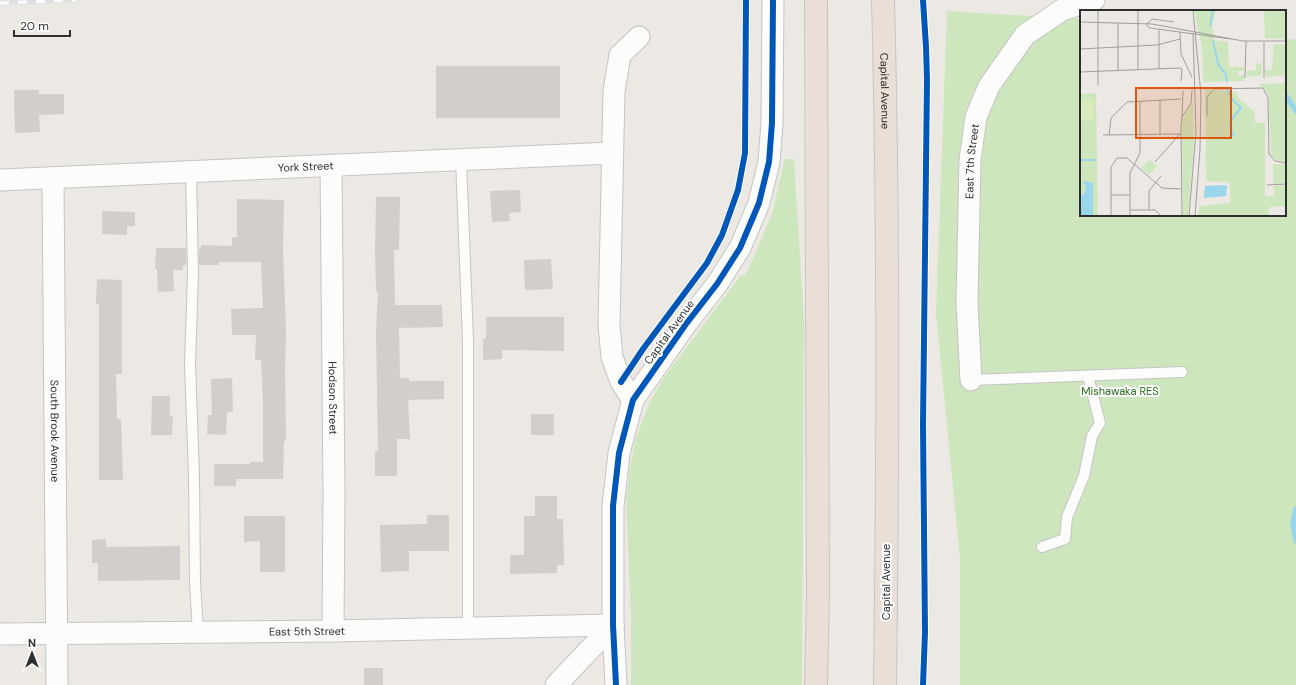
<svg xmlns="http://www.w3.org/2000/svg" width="1296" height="685" font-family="'DM Sans',sans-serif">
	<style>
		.green { fill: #cee6be }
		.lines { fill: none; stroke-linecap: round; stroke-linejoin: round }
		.stream { stroke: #99d6ec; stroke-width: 5.5 }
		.building { fill: #d1cecb }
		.lane-casing { stroke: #c5c4c5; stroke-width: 12 }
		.street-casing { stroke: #c5c4c5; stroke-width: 23 }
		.highway-casing { stroke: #c6c5c4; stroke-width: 24 }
		.lane { stroke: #fcfcfb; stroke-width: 10 }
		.street { stroke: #fcfcfb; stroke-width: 21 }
		.highway { stroke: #eadfd6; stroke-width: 22 }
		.rail-casing { stroke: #dfdfe1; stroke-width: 4.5 }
		.rail { stroke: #fff; stroke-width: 3; stroke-dasharray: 9; stroke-linecap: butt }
		.cycleway-casing { stroke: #fff; stroke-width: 8 }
		.cycleway { stroke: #0057b8; stroke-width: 6 }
		.labels { text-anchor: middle; stroke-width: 4; stroke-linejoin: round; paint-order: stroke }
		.street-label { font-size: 11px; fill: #2e2e2e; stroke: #fff }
		.park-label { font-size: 11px; fill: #2c6e1b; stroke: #fff }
		.inset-river { fill: none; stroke: #99d6ec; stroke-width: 2 }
		.inset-road { fill: none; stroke: #a09e9b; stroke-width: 1 }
		.view { fill: #df570e; fill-opacity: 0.15; stroke: #df570e; stroke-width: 2 }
		.inset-edge { fill: none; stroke: #2e2e2e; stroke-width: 2 }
	</style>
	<rect width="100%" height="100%" fill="#ece8e4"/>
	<path class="green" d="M947,11L1081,19V215H1285V38L1296,40V685H960V558L936,314Z
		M785,159H794L804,319L802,685H631V614L626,499L630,466L636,438L650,402L665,376L741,275H746L772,214Z"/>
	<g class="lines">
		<path class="stream" d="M1285,94L1296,111
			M1296,509L1293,523L1296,541"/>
	</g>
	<path class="building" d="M436,66H560V118H436Z
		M14,90H39V94H64V114L39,115L40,132L15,133Z
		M520,190L521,212L509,213L510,221L492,222L490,191Z
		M376,197H400L399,250H394L395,305H442L443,327L399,328L400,378H409V381H444V399L409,400V402H408L410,439H397V476H375V451H378L376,331L378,292H376L375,250Z
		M237,199L284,200L283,248L286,331L285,371L286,441H284L283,479H236V486H214V464H250V462H263V401L261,360H255L256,335H232L231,309L263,308L261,262H219V265H199V249H201V245L232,246V237H237Z
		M102,211L135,212V226H127V235L102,234Z
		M156,248H186V265H183V270H173L174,291L158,292L157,269H155Z
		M551,259L553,289L525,290L524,260Z
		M97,279L122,280V374H116L117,419H121L123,480H99V304H96Z
		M486,317H564V351L502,350V359L483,360V339H486Z
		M232,378L233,412H227L226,435L207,434L208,415H212L211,379Z
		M152,396H170V416H173L172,435H151Z
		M531,414H554V435H531Z
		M535,496H557V519H563L564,565H557V573L510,574V555H524V516H535Z
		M427,515H449V551H409V571L381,572L380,525L427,524Z
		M244,516H285V572H260V541L244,542Z
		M106,539V547L180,546V580L98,581V563H92V540Z
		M364,668H383V685H364Z"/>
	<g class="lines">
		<defs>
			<path id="lane" d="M461,159L468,340V628
				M191,171L193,275L190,363L194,475L195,583L198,632
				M971,380L1182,372
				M1042,547L1065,539L1067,517L1084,476L1092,436L1100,423L1088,376"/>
			<g id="street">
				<path id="s1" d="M331,165L334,493L333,631"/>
				<path id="s2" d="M53,178L57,685"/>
				<path id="s3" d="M0,180L612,153"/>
				<path id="s4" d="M971,380L967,303L970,160L976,117L989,86L1025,35L1062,10L1094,0"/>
				<path d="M633,400L621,382L612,357L609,325L614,91L620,55L639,37"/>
				<path id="s5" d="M0,634L333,631L613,625"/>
				<path d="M556,685L613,625"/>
				<path d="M616,685L613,625V506L619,453L633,400L686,324L717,284L740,248L759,203L769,162L772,123L773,0"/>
			</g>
			<g id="highway">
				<path id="s6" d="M883,0C889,228 888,457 885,685"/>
				<path d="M816,685L818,595L816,0"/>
			</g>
		</defs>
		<use href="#lane" class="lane-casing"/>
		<use href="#street" class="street-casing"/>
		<use href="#highway" class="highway-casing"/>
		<use href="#lane" class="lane"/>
		<use href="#street" class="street"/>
		<use href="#highway" class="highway"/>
		<defs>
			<path id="rail" d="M0,3L76,0"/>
		</defs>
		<use href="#rail" class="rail-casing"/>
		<use href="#rail" class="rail"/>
		<defs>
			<path id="cycleway" d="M923,0L926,47L927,79L923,425L925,632L923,685
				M621,382L643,349L707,263L722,235L738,190L745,153L746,0
				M616,685L613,625V506L619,453L633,400L686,324L717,284L740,248L759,203L769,162L772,123L773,0"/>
		</defs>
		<use href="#cycleway" class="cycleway-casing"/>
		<use href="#cycleway" class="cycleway"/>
	</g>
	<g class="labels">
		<g class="street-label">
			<text dy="4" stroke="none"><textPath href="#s6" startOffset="91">Capital Avenue</textPath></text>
			<text dy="4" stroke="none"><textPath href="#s4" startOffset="219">East 7th Street</textPath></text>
			<text dy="4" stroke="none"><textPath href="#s3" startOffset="306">York Street</textPath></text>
			<text transform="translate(669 332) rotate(-54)" y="4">Capital Avenue</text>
			<text dy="4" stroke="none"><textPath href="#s1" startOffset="233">Hodson Street</textPath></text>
			<text dy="4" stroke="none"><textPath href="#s2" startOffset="253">South Brook Avenue</textPath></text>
			<text transform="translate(886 582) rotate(-90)" y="4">Capital Avenue</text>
			<text dy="4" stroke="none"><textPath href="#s5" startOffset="307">East 5th Street</textPath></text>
		</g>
		<g class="park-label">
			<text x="1120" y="395">Mishawaka RES</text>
		</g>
	</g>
	<g transform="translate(1080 10)">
		<rect width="206" height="206" fill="#ece8e4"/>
		<path d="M114,0H136L132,15L134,30L148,32L149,57H164V61H157L158,65H164V71L123,72L122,37ZM184,0H206V29L185,28ZM206,34V65L186,67L185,60H192L194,35ZM176,53L182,54L181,66H167V61L176,60ZM206,73V152H201L191,146L189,88L186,80L179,74ZM125,79L156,82L160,90L175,102V113H185V186H194V176L206,175V196L189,197V206H118L119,196L150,193V172L126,171ZM16,83L18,206H13V173L3,175L6,176L4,184L0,185V84ZM113,90L114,131L108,206H103L102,110ZM70,149L73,154L78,155L69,165L61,158ZM193,154H206V173L193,174Z" fill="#cee6be"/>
		<path d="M13,89V110L0,111V90Z" fill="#d9eabb"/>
		<path d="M5,171L13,173V206H0V185L4,184L6,176L3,173ZM144,175L147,176L146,186L124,188L125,176Z" fill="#99d6ec"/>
		<path class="inset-river" d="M130,16L133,0M133,31L138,54L146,65L147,72M147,79L152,89L161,98L152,109L150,116L154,126M0,150H16"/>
		<path class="inset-road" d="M18,0V75M58,0V60M113,0L121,85L120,139L115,206M0,12L72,14L163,31H206M38,13V61M67,14L72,9L94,12M66,15L70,18L151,29M100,22L101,44L112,67M0,39L77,35L100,29M79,59V20M0,62L99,58L102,59L101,71M165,68L166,31M184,68V32M80,90V124M127,106V87L134,79L183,78L188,88L189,144L195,151L206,153M102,107L103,81M23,125L101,124M29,125L31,108L47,92L101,89M75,152L100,124M187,175L206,174M31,185H50M50,200H75L81,206M69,200V181L81,166M31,206V157L37,148H47L82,178L101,179M50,206V163L60,143V91M102,206L101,115L102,107L111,93L112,80M109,206L116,122L113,23"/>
		<path class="view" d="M56,78H151V128H56Z"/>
		<rect width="206" height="206" class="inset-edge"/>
	</g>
	<g transform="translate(32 653)" stroke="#ffffff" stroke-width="3" paint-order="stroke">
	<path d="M0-3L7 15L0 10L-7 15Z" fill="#2e2e2e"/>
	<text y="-6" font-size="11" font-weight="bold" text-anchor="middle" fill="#2e2e2e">N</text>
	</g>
	<path d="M14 30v6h56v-6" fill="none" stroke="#2e2e2e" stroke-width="2"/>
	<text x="20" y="30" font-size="12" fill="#2e2e2e" stroke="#ffffff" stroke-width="3" paint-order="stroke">20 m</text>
</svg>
